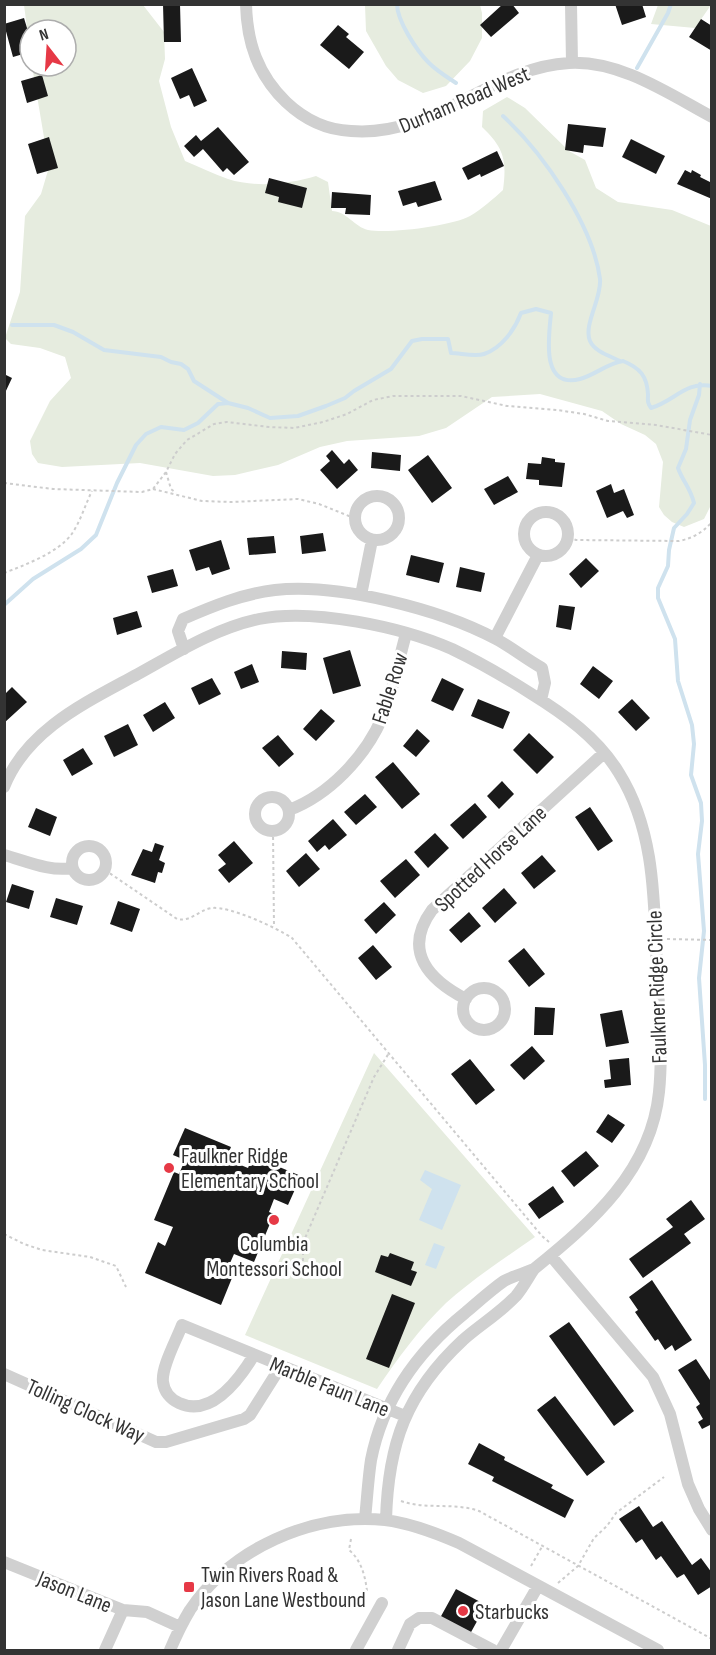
<svg xmlns="http://www.w3.org/2000/svg" width="716" height="1655" font-family="'Sofia Sans Condensed',sans-serif">
	<style>
		.green { fill: #e6ecdf }
		.water { fill: #cfe2ee }
		.lines { fill: none; stroke-linecap: round; stroke-linejoin: round }
		.stream { stroke: #cfe2ee; stroke-width: 4 }
		.building { fill: #1a1a1a }
		.path { stroke: #cdcdcd; stroke-width: 2; stroke-dasharray: 3 3; stroke-linecap: butt }
		.minor { stroke: #d0d0d0; stroke-width: 12 }
		.poi-dot { fill: #e63946; stroke: #fff; stroke-width: 2 }
		.labels { text-anchor: middle; stroke-width: 6; stroke-linejoin: round; paint-order: stroke }
		.street-label { font-size: 22px; fill: #333; stroke: #fff }
		.poi-label { font-size: 22px; fill: #333; stroke: #fff; text-anchor: start }
	</style>
	<rect width="100%" height="100%" fill="#fff"/>
	<path class="green" d="M24,5H143L164,32L165,59L159,81L171,127L185,161C200,167 214,174 228,179C255,188 290,184 316,176L328,182L332,211C346,211 355,227 368,230C389,234 452,226 470,216C482,209 493,199 503,190C507,160 504,148 482,127L483,111L507,97L525,108L569,151L585,160L596,188L618,202L672,210L711,226V505L704,519L684,527L672,522L664,515L659,507L663,462L656,444L645,435L621,424L602,411L540,394L492,397L446,428L419,436L347,441L320,447L278,465L235,475L213,476L140,463L62,467L38,463L32,454L30,441L50,401L71,378L65,357L40,348L11,344L5,338L20,292L25,216L41,194L49,167L32,66H66V30H30V51Z
		M365,5H480L482,13V38L470,61L446,86L423,93L398,80L386,66L366,31Z
		M658,5H711L695,28L651,24Z
		M374,1053L535,1237C505,1258 474,1278 446,1303C420,1328 397,1359 377,1389L245,1335Z"/>
	<path class="water" d="M425,1170L461,1185L442,1230L419,1220L432,1189L420,1180Z
		M434,1243L445,1247L436,1269L425,1265Z"/>
	<g class="lines">
		<path class="stream" d="M397,4C397,21 417,51 429,63C437,71 447,77 456,83
			M637,68L668,13L671,4
			M503,116C543,153 593,225 600,279C602,298 583,325 590,341C595,352 610,356 620,361
			M12,325H54L73,332L104,350L161,357L171,362L181,364L188,369L194,381L228,403
			M700,384L699,395L690,420L686,449L678,468C683,482 690,487 694,503L687,514L674,528L669,550L668,566L658,588V598L675,639L678,681L692,725L694,744L691,775L701,803L702,821L698,854L704,931L699,978L705,1065V1099
			M4,605L33,579L81,549L96,535L117,483L136,445L146,434L161,427L184,430L198,423L218,404L228,403L248,408L270,418L298,416L326,406L345,398L354,391L391,369L412,341L422,339H448L451,353C460,353 475,357 484,354C502,348 515,329 521,313L536,309L551,313C549,336 540,389 580,379C595,375 608,363 623,361C640,368 647,376 648,394C648,401 647,402 651,408C675,401 685,381 712,386"/>
	</g>
	<path class="building" d="M163,4H180L181,42H164Z
		M503,4H512L519,13L491,37L480,25Z
		M615,4H642L646,17L622,25Z
		M24,18L30,38V52L13,57L4,24Z
		M701,19L712,26V51L689,37Z
		M338,25L349,34L346,37L364,52L349,69L320,45Z
		M192,68L207,101L194,107L189,95L180,99L171,78Z
		M42,75L48,96L27,103L21,81Z
		M568,124L606,128L603,147L584,145L583,153L565,150Z
		M218,127L249,162L234,175L227,168L223,172L203,149L194,157L184,146L196,135L201,141Z
		M49,137L58,168L37,174L28,144Z
		M631,139L665,156L656,174L622,157Z
		M497,151L504,166L481,177L480,174L468,180L462,168Z
		M685,170L691,173L692,170L701,175L700,177L712,183V199L677,184Z
		M269,178L307,188L302,208L278,202L279,197L265,193Z
		M435,181L442,200L418,207L416,202L403,206L398,191Z
		M332,192L371,195L370,215L345,214L346,208H331Z
		M4,374L12,378L4,395Z
		M332,450L344,464L349,459L358,470L337,489L320,470L330,461L326,456Z
		M372,452L401,455L400,471L371,468Z
		M428,455L452,488L432,503L408,470Z
		M542,457L555,459V462L565,463L562,487L539,485V480L526,479L528,463L541,464Z
		M508,476L518,492L494,505L484,489Z
		M611,484L614,493L624,489L634,515L627,518L623,511L607,518L596,491Z
		M323,533L326,551L302,554L300,536Z
		M274,536L276,553L249,555L247,538Z
		M221,540L230,569L212,575L209,567L196,571L189,550Z
		M411,555L444,563L439,583L406,575Z
		M586,558L599,571L581,588L569,574Z
		M460,567L485,573L481,592L456,587Z
		M173,569L178,586L152,593L147,576Z
		M559,605L575,607L571,630L556,627Z
		M137,611L142,627L117,635L113,618Z
		M350,650L361,686L333,694L323,658Z
		M282,651L307,653L306,670L281,668Z
		M252,664L259,682L241,689L234,672Z
		M593,666L613,681L599,699L580,684Z
		M212,678L221,694L199,705L191,688Z
		M442,678L464,689L453,711L431,701Z
		M12,687L27,702L4,723V695Z
		M478,699L510,712L503,729L471,716Z
		M632,699L650,718L636,731L618,712Z
		M165,702L175,718L153,732L143,715Z
		M321,709L335,721L316,741L303,729Z
		M128,724L138,745L114,757L104,736Z
		M417,729L430,741L416,757L403,746Z
		M529,733L554,757L537,774L513,750Z
		M278,735L294,754L279,767L262,748Z
		M83,748L93,764L72,776L63,760Z
		M393,762L420,794L402,809L375,777Z
		M502,781L514,794L499,809L487,796Z
		M365,794L377,807L356,825L344,812Z
		M475,803L487,817L463,839L450,825Z
		M590,807L613,841L598,851L575,817Z
		M36,808L57,817L50,836L28,827Z
		M333,819L347,835L329,850L325,845L317,852L308,841Z
		M435,833L449,848L428,868L414,852Z
		M234,841L253,863L229,883L218,870L226,864L218,855Z
		M155,843L164,846L159,860L165,863L162,873L158,872L155,883L131,875L143,849L152,852Z
		M306,853L320,869L299,887L286,871Z
		M542,855L556,871L534,889L521,873Z
		M406,859L420,875L395,898L380,881Z
		M12,884L34,891L29,909L6,902Z
		M504,888L517,903L495,923L482,908Z
		M56,898L83,906L77,925L50,917Z
		M118,901L140,909L132,932L110,924Z
		M384,902L396,915L376,934L364,920Z
		M469,912L481,926L461,943L449,930Z
		M373,945L392,967L376,980L358,958Z
		M524,948L545,974L529,987L508,961Z
		M535,1007L555,1008L553,1035H534Z
		M622,1010L629,1043L606,1047L600,1014Z
		M532,1046L545,1061L524,1080L510,1065Z
		M629,1058L631,1085L605,1088L604,1080L611,1079L609,1060Z
		M470,1059L495,1090L476,1105L451,1074Z
		M608,1114L625,1125L612,1143L596,1132Z
		M185,1128L231,1147L226,1159L248,1168L253,1156L301,1176L288,1205L274,1199L269,1212L274,1214L254,1262L234,1254L227,1270L234,1273L221,1305L145,1273L158,1242L165,1246L173,1227L154,1220L174,1172L179,1174L185,1160L173,1155Z
		M586,1151L599,1166L574,1187L561,1171Z
		M553,1186L564,1202L539,1219L528,1204Z
		M691,1200L705,1219L684,1234L691,1243L643,1278L629,1259L673,1227L666,1219Z
		M390,1253L414,1262L411,1270L417,1272L411,1286L375,1272L381,1255L388,1257Z
		M652,1280L692,1340L675,1351L672,1345L665,1350L658,1339L655,1341L635,1312L638,1310L629,1297Z
		M392,1294L415,1303L389,1368L366,1359Z
		M569,1322L634,1411L614,1426L549,1336Z
		M696,1359L712,1383V1424L702,1429L698,1422L703,1419L696,1407L700,1404L678,1370Z
		M555,1396L605,1462L587,1476L537,1410Z
		M479,1443L505,1457L504,1460L553,1485L551,1488L574,1500L565,1518L492,1481L494,1477L468,1464Z
		M639,1506L653,1527L662,1521L692,1565L701,1558L712,1573V1586L698,1595L684,1574L677,1578L661,1556L656,1560L642,1539L636,1543L619,1519Z
		M456,1589L486,1605L470,1634L440,1618Z"/>
	<g class="lines">
		<path class="path" d="M166,472L171,489L176,493
			M4,483L53,489L142,492L153,489L166,472L175,454L187,440L214,424L227,422L269,427L294,428L323,422L347,414L373,400L393,396H461L507,406L557,410L584,414L608,421L656,425L712,435
			M153,489L202,501L231,502L298,499L319,504L354,518
			M569,537L576,540L679,541C693,538 702,533 712,522
			M4,573C25,565 57,553 71,535C80,523 85,505 92,491
			M273,831L274,927
			M105,870L177,919C192,922 198,910 212,908C230,906 277,928 292,938L542,1236L549,1242
			M667,939L712,940
			M4,1234L24,1244L42,1250L90,1257L116,1266L126,1287
			M303,1261V1243L374,1077L389,1053
			M401,1501C426,1510 453,1502 479,1511L712,1639
			M351,1539L349,1550C361,1560 365,1575 367,1591
			M531,1566L543,1545
			M558,1583L578,1566L594,1538L607,1526L616,1513L664,1477
			M540,1616L545,1607"/>
		<path class="minor" d="M246,4C247,43 258,75 286,102C304,119 326,130 351,131C433,138 491,67 569,63C620,60 669,94 712,117
			M571,4L572,63
			M355 518a22 22 0 1 1 44 0a22 22 0 1 1-44 0Z
			M524 534a22 22 0 1 1 44 0a22 22 0 1 1-44 0Z
			M361,595L372,540
			M495,638L538,555
			M184,649L178,631L183,619C213,606 242,594 275,590C337,583 440,609 496,639C511,647 526,659 542,668L545,683L541,700
			M4,787C27,729 87,702 138,674C176,653 216,628 259,619C313,608 402,627 452,649C479,662 505,677 530,693C564,714 598,738 619,773C656,832 654,904 657,971C659,1011 663,1052 659,1092C651,1171 592,1222 534,1269
			M255 814a17 17 0 1 1 34 0a17 17 0 1 1-34 0Z
			M289,810C329,795 365,757 382,718C393,692 398,662 406,634
			M72 863a17 17 0 1 1 34 0a17 17 0 1 1-34 0Z
			M4,855C26,861 50,872 72,868
			M463 1009a21 21 0 1 1 42 0a21 21 0 1 1-42 0Z
			M466,999C429,980 402,951 432,910L604,753
			M551,1256L653,1377L670,1414L688,1484L699,1509L712,1530
			M254,1355C240,1378 212,1418 179,1403C170,1399 164,1391 163,1382C161,1367 177,1339 182,1325L405,1416
			M4,1374L156,1442H166L244,1419L250,1415L281,1366
			M365,1519C367,1500 368,1480 371,1460C383,1399 418,1351 465,1313C478,1302 491,1290 504,1281C513,1276 525,1273 534,1269C528,1278 523,1288 516,1296C500,1313 480,1325 463,1340C406,1393 388,1444 386,1520
			M4,1562L123,1610L147,1612L180,1627
			M105,1650L123,1610
			M170,1650C176,1636 182,1623 190,1610C232,1548 311,1513 385,1520C410,1523 436,1533 459,1543L658,1650
			M356,1650L382,1603
			M398,1650L410,1624L419,1618H432L493,1650
			M501,1650L538,1586"/>
	</g>
	<g class="poi-dot">
		<circle cx="169" cy="1168" r="6"/>
		<circle cx="274" cy="1220" r="6"/>
		<rect x="183" y="1581" width="12" height="12" rx="3"/>
		<circle cx="463" cy="1611" r="6"/>
	</g>
	<g class="labels">
		<g class="street-label">
			<text transform="translate(464 99) rotate(-23)" y="8">Durham Road West</text>
			<text transform="translate(389 688) rotate(-72)" y="8">Fable Row</text>
			<text transform="translate(490 858) rotate(-43)" y="8">Spotted Horse Lane</text>
			<text transform="translate(656 987) rotate(-92)" y="8">Faulkner Ridge Circle</text>
			<text transform="translate(330 1386) rotate(22)" y="8">Marble Faun Lane</text>
			<text transform="translate(86 1410) rotate(24)" y="8">Tolling Clock Way</text>
			<text transform="translate(75 1591) rotate(22)" y="8">Jason Lane</text>
		</g>
		<g class="poi-label">
			<text x="181" y="1163">Faulkner Ridge<tspan x="181" dy="25">Elementary School</tspan></text>
			<text x="274" y="1251" text-anchor="middle">Columbia<tspan x="274" dy="25">Montessori School</tspan></text>
			<text x="201" y="1582">Twin Rivers Road &amp;<tspan x="201" dy="25">Jason Lane Westbound</tspan></text>
			<text x="475" y="1619">Starbucks</text>
		</g>
	</g>
	<rect width="716" height="1655" fill="none" stroke="#333333" stroke-width="12"/>
	<g transform="translate(48 48) rotate(343)"><circle r="28" fill="#ffffff" stroke="#adadad" stroke-width="1.5"/>
	<path d="M0-4.5L10 22L0 15L-10 22Z" fill="#e63946"/>
	<text y="-9" font-size="16" font-weight="bold" text-anchor="middle" fill="#333333">N</text>
	</g>
</svg>
